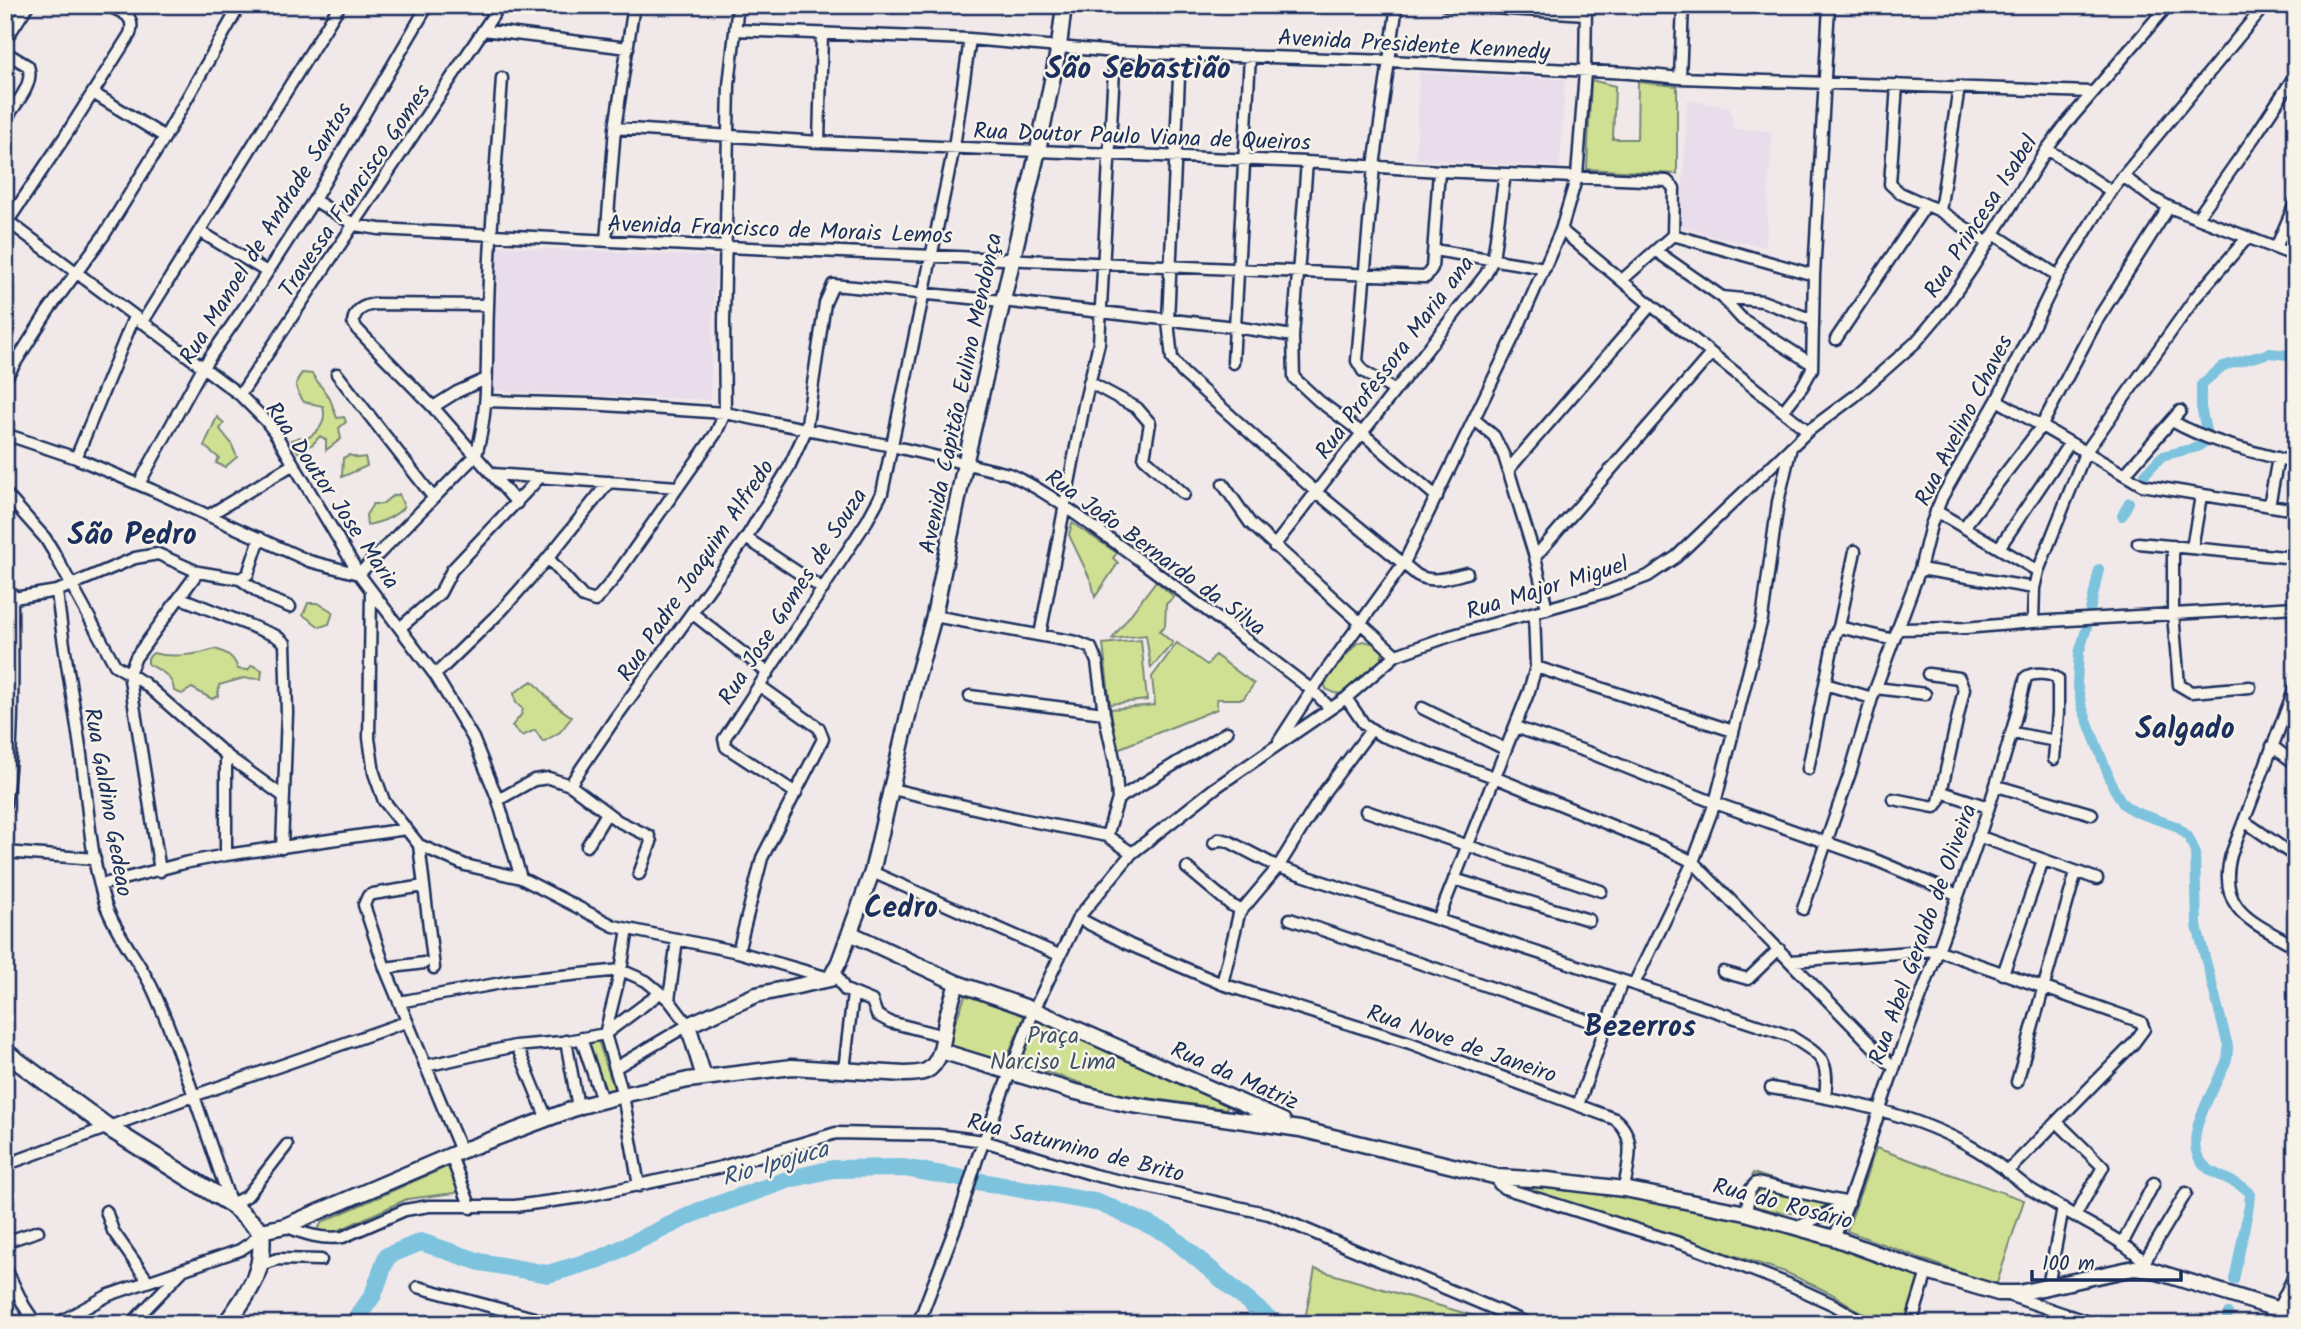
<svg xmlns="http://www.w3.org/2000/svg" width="2301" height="1329" font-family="Kalam,sans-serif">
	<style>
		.built { fill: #eaddeb }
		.green { fill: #d0e093; stroke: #768878; stroke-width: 2 }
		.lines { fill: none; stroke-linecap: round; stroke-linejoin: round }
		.canal { stroke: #7dc3de; stroke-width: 10 }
		.river { stroke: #7dc3de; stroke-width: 18 }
		.street-casing { stroke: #1b2f5e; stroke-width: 15 }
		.secondary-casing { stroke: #1b2f5e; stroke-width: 19 }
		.primary-casing { stroke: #1b2f5e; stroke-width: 21 }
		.street { stroke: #f7f3e8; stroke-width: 10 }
		.secondary { stroke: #f7f3e8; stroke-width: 14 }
		.primary { stroke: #f7f3e8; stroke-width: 16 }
		.labels { text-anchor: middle; stroke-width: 5; stroke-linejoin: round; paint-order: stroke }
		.street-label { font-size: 23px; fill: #1b2f5e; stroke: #f7f3e8 }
		.park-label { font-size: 23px; fill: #3f5269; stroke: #f7f3e8 }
		.water-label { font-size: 24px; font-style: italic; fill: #34547e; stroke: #f7f3e8 }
		.district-label { font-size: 30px; font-weight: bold; fill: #1b2f5e; stroke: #f7f3e8 }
	</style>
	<rect width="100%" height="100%" fill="#f1e9e9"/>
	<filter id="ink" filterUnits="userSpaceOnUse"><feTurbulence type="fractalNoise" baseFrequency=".0143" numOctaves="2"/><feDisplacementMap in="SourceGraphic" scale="14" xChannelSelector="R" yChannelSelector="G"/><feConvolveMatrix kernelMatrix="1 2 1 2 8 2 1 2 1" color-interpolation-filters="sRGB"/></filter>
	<g filter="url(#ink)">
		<path class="built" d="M1419,72L1565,79L1560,167L1416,160Z
			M1687,100L1730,107L1734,129L1772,131L1766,247L1722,239L1681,227Z
			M496,246L716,257L710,400L490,391Z"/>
		<path class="green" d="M1591,80L1615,86L1613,139H1637L1638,82L1677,86V174L1587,169Z
			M302,373L312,374L330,399L337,418L344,417L346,422L339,428L341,439L326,450V440L320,436L313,444L298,452L291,440L300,437L304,440C319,432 327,423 323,406L304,402C296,390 292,385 302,373Z
			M217,417L224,423L220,429L231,443L237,457L225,467L216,463L219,458L204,446Z
			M349,455L358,458L365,457L367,466L342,477L343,458Z
			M399,494L404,507C393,518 382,522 367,525L366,515L373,504H382L391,497Z
			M1072,523L1117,553L1113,558L1118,563L1095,597L1092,583L1069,535Z
			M1156,581L1174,597L1166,604L1165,626L1159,631L1173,643L1151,668L1146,635L1112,639Z
			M308,603H318L333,612L329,624L320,627L303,615Z
			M1141,640L1147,700L1110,704L1103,644Z
			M1364,641L1375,644L1383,651L1381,661L1343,694L1334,693L1326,689L1324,681L1357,643Z
			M1177,643L1207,665L1215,655L1254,684L1243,699H1217V709L1115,750L1111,709L1155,705L1152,677Z
			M215,649C228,653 234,657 238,669L248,670L252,665L262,670L261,679L244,678L219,685L218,696L212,699L192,688L182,694L174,691C173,676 160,670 148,664V658L153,653C172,658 197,655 215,649Z
			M532,681C540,686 541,692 548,698C555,706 564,711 572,717L560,732L543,742L535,730L522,736L512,726L521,715L523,709L516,703L514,693Z
			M966,994L1026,1012L1005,1063L947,1044Z
			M1039,1018L1226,1101L1228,1105L1226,1109L1111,1093L1020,1063L1034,1021Z
			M597,1037L615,1092L603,1095L584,1040Z
			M1876,1148L2024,1200L1996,1286L1847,1231Z
			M453,1164L461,1189L455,1193L407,1199L324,1237L316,1232L322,1222Z
			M1753,1173L1836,1200C1807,1220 1779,1213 1747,1205Z
			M1508,1178L1719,1206L1922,1275L1907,1324H1880L1832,1294L1785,1272L1635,1223L1507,1185Z
			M1315,1269L1501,1324H1304Z"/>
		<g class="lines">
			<path class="canal" d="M2207,435L2201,407V385L2223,366L2270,353L2296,356
				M2145,474L2162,456L2198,447L2206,441
				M2122,516L2129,502
				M2090,611L2099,569
				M2087,627L2079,653L2077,683L2082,707L2113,787L2123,804L2135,812L2176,826L2188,836L2195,851L2197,926L2228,1046C2228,1051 2228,1058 2226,1062C2216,1089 2179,1138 2203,1164C2215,1178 2237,1179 2250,1193L2249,1206L2234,1280
				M2226,1324L2228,1313"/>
			<path class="river" d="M353,1324L373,1295L387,1256L421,1242L480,1262L548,1274L602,1258L697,1212L790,1179L833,1169L904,1168L1100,1203L1167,1233L1275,1324"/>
			<defs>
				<path id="street" d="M1446,5L1586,14
					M483,30L628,48
					M736,30L970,39L1115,52L1389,61L1629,73L1680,78L2091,92
					M5,41L28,5
					M5,52L28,66C35,84 15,105 5,120
					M1180,55L1168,321L1172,359L1183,373L1315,491L1417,575C1433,584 1450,577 1467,573
					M1680,78L1683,5
					M1897,85L1890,184L1900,193L1940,211L1988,243
					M93,93L165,137
					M615,128L819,142L1307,162L1439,171L1667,181L1674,188L1673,235L1622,280
					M819,142L822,34
					M2047,149L2111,191
					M1307,162L1293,336L1294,378L1319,401L1362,433L1437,497
					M2123,176L2151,197L2169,207L2296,256
					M314,200L355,225L379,229L727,247L1421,277H1426L1432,268L1439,171
					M1940,211L1959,87
					M2198,217L2255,136L2296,74
					M5,219L240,395L266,421L275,433L359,574L435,675L473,738L498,800L521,878
					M6,224L66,135L130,34C136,15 122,12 106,5
					M1561,230L1651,305L1808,431
					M201,232L267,272
					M1994,234L2058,276
					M1673,235L1814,275
					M606,241L615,128L634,5
					M2276,248L2296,201
					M1434,250L1545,268
					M1656,251L1722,297L1742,319L1812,364
					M1722,297L1762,301L1813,320
					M488,305L376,304C365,305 355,309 353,322L357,329L433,407L517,503
					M142,323L340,5
					M1836,339L1926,205
					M1233,363L1250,56
					M337,374L433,497
					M5,379L48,311L104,235L165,137L240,5
					M1089,382L1137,408L1150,423L1144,458L1184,494
					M1395,391L1363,371L1357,361L1374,166L1397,5
					M240,395L500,5
					M1997,400L2142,485L2296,510
					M486,401L589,404L725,413L892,446L1009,474C1046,490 1080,518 1113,541C1180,589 1246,640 1312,690L1330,708
					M433,407L457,392L486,379
					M1783,411L1802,387L1812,369L1814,275L1829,5
					M1474,419L1494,436L1504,456L1535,557L1547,609
					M2172,421C2210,443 2254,452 2296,463
					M5,434L76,458L152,490L309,561L359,574L476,455C490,407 486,356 488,307C490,230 497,154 502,78
					M76,458L134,317
					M1508,470L1651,305
					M492,474L678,487
					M2125,474L2180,411
					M139,484L203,367L248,302L314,200L428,5
					M1223,484L1250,523L1396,655
					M5,493L45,538L53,551L115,665L144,683L226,755L283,796
					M2269,506L2278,458
					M1936,511L2038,571
					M211,514L292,465
					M1964,527L2041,427L2096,322L2169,207
					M746,538L823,589
					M2138,543L2296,558
					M1274,546L1486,274L1493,259L1505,174
					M2173,546V614L2179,685L2191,692L2250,687
					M1999,548L2069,444
					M2192,548L2201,496
					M1535,557L1711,354
					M548,558L583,597L595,601L612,581L716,433L725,413L724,322L729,85L738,5
					M1920,569L2034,588
					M240,579L248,574L260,538
					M371,590L369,738L374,773L384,801L419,845L465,865L521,878L614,926L738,952L829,978
					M57,591C63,651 76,710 83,770C89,815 91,862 106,906C118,938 142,964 155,994C185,1062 206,1135 231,1204L247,1196L287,1145
					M5,592L12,594L14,598L57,591L135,558L158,554L198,572L240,579L267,598L290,607
					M181,598L276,636L285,643L287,713L282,848
					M692,613L768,673
					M934,616L1076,642L1091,648L1097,662L1104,713L1115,763L1118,799L1107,836
					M2033,622L2034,588L2038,571L2085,453L2195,298L2247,238
					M401,627L440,593L452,570L540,477
					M1839,627L1894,640
					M1897,629L1965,628L2033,622L2296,607
					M1040,635L1084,405L1099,343L1115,52
					M1536,667L1733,731
					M435,675L502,610L548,558L609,482
					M1825,684L1872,698
					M2296,685L2231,855C2216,912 2256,923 2296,947
					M1876,688L1925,694
					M970,696L1104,713
					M1346,698L1364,724L1380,735L1494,777L1661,846L1693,862L1894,1068
					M1422,708L1505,749
					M1515,727L1593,754L1715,803L1873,859L1958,895
					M2013,733L2056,741
					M1279,741L1312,690L1404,563L1517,330L1561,230L1577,176L1585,72L1586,5
					M2272,746L2296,764
					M1808,769L1835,634L1839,627L1855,551
					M570,785L614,720L746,538L788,469L806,430L825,303L833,285L1002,301L1235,327L1293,336
					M1997,786L2092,814
					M892,789L1021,819L1107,836L1132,853
					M1942,792L1988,807
					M796,793L726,747L724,739L867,521L882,493L954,147L970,39
					M1118,799L1227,732
					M1893,799L1929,806L1935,807L1939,802L1964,689L1959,678L1928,674
					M498,800L534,780L549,778L570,785L618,821L649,836L651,842L639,874
					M5,805C15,735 12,664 12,594
					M1366,811L1601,891
					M2244,821L2296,857
					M1978,836L2097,879
					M1214,843L1219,839L1228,841L1278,867L1790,1036C1821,1056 1830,1058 1825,1097
					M419,845L434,968
					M587,846L607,813
					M5,852L95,859
					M226,855V755
					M1187,868L1231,905L1242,910L1278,867L1325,791L1371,730
					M160,871L129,673L136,657L198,572
					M872,872L1059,955
					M1454,879L1589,920
					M100,885L184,863L226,855L406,829
					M424,886L373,894L368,896L364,905L385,968L461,1151
					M1803,909L1851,770L1872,698L1920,569L1931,525L1942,497L1997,400L2058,276L2111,191L2265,5
					M1078,918L1130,945L1222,984L1410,1043L1615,1119C1638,1138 1628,1163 1624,1189
					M1290,919L1607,1027
					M1438,920L1529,691L1536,667L1534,613
					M628,929L621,970L605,1034L623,1095L639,1186
					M738,952L762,858L823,739L819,728L760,686
					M1791,961L1937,950L2141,1022L2144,1029L2133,1044L2007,1172
					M385,968L424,963
					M834,971L845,990L872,1001L877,1015L890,1022L944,1036
					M1723,972L1748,979L1779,949
					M2003,974L2043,860
					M1222,984L1240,910
					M1634,984L1693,862L1715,803L1762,619L1778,502L1791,447
					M669,1000L677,939
					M399,1002L512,981L621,970L646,981L669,1000L688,1025L615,1068
					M581,1038L602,1100
					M566,1041L578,1107
					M517,1046L547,1119
					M425,1066L515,1046L562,1042L605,1034L660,993
					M844,1070L853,994
					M2017,1082L2076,872
					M1771,1088C1839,1099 1915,1113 1975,1149C1994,1160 2010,1174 2027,1187C2041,1196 2055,1203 2068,1212C2093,1227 2135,1246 2151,1270
					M1578,1105L1622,981
					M2057,1122L2103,1167L2075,1216
					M451,1156L471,1208
					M5,1165L193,1096L406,1022
					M1498,1177L1499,1184L1504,1188L1692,1247L1788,1284L1834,1305L1867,1324
					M106,1211L113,1231L148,1281
					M1746,1213L1750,1190L1756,1183L1849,1203
					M285,1226C304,1234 322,1240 343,1237L405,1210L429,1206H515L582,1197L722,1167L836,1133L938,1135L984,1141L1094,1175L1269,1214L1530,1324
					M1798,1227L1849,1203
					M1834,1238C1860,1179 1875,1118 1898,1058C1944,933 1995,807 2026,677C2034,672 2051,673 2058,679V713L2054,759
					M5,1242L38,1231
					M2122,1244L2154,1183
					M2145,1261L2186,1193
					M260,1265L278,1259L321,1260
					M5,1267L24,1306L36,1324
					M2048,1286L2063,1208
					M418,1287L556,1324
					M2011,1296L2094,1324
					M2278,1309L2296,1272
					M56,1324L109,1295L240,1250L252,1242L261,1231
					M131,1324L182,1271
					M918,1324L958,1220L977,1159L1034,1010L1078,918L1132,853L1215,788L1346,698L1396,655L1450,636L1606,592L1648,576L1676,557L1808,431L1855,396L1916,342L1943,310L1971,270L2047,149L2066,124L2168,5
					M1911,1324L1927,1272"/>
				<path id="secondary" d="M850,933L957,983L1034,1010L1283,1121
					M941,1051L1072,1091L1126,1104L1300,1129L1498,1177L1548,1180L1624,1189L1746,1213L1834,1238L1927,1272L1998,1293H2019L2134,1268L2151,1270L2296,1315
					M704,1077L688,1025L756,995L830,979L839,962L872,872L916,681L934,616L965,464L1038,150L1059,46L1064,5
					M261,1231L285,1226L461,1151L581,1106L623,1095L688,1080L792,1067L904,1074C911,1074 919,1074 926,1071C944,1062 943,1033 947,1016C950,1005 954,994 957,983"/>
				<path id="primary" d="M5,1052L109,1128L231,1204L261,1231C265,1273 249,1292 226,1324"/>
			</defs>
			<use href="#street" class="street-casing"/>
			<use href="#secondary" class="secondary-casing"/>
			<use href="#primary" class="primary-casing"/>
			<use href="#street" class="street"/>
			<use href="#secondary" class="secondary"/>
			<use href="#primary" class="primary"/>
		</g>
	</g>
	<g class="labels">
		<g class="street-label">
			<text transform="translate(1414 44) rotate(3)" y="8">Avenida Presidente Kennedy</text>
			<text transform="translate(1142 136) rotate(2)" y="8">Rua Doutor Paulo Viana de Queiros</text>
			<text transform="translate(354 190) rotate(-56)" y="8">Travessa Francisco Gomes</text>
			<text transform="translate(1980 216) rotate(-57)" y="8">Rua Princesa Isabel</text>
			<text transform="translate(780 229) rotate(2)" y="8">Avenida Francisco de Morais Lemos</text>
			<text transform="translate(265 233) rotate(-58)" y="8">Rua Manoel de Andrade Santos</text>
			<text transform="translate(1394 357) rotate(-53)" y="8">Rua Professora Maria ana</text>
			<text transform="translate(960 393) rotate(-78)" y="8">Avenida Capitão Eulino Mendonça</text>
			<text transform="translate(1963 420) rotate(-63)" y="8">Rua Avelino Chaves</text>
			<text transform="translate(333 495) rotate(56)" y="8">Rua Doutor Jose Maria</text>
			<text transform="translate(1156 552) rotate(36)" y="8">Rua João Bernardo da Silva</text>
			<text transform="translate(695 570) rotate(-56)" y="8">Rua Padre Joaquim Alfredo</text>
			<text transform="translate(1547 587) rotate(-17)" y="8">Rua Major Miguel</text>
			<text transform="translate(792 596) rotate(-57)" y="8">Rua Jose Gomes de Souza</text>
			<text transform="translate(109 802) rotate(80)" y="8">Rua Galdino Gedeao</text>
			<text transform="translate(1922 934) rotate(-70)" y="8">Rua Abel Geraldo de Oliveira</text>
			<text transform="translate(1462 1043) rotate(19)" y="8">Rua Nove de Janeiro</text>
			<text transform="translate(1235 1075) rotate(24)" y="8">Rua da Matriz</text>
			<text transform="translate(1076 1147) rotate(14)" y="8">Rua Saturnino de Brito</text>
			<text transform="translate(1783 1203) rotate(15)" y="8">Rua do Rosário</text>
		</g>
		<g class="park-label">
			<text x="1053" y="1043">Praça<tspan x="1053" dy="26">Narciso Lima</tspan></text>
		</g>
		<g class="water-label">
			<text transform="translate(775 1163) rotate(-16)" y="8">Rio Ipojuca</text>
		</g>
		<g class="district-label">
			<text x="1138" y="78">São Sebastião</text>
			<text x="132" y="544">São Pedro</text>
			<text x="2185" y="738">Salgado</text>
			<text x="901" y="917">Cedro</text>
			<text x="1640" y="1036">Bezerros</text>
		</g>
	</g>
	<rect width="2301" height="1329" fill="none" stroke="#f7f3e8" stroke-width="28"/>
	<rect x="14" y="14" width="2273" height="1301" fill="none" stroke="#1b2f5e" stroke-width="2.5" filter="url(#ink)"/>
	<path d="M2032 1270v10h149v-10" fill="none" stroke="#1b2f5e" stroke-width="3.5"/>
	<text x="2042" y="1270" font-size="21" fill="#1b2f5e" stroke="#f7f3e8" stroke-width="5" paint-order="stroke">100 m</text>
</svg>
